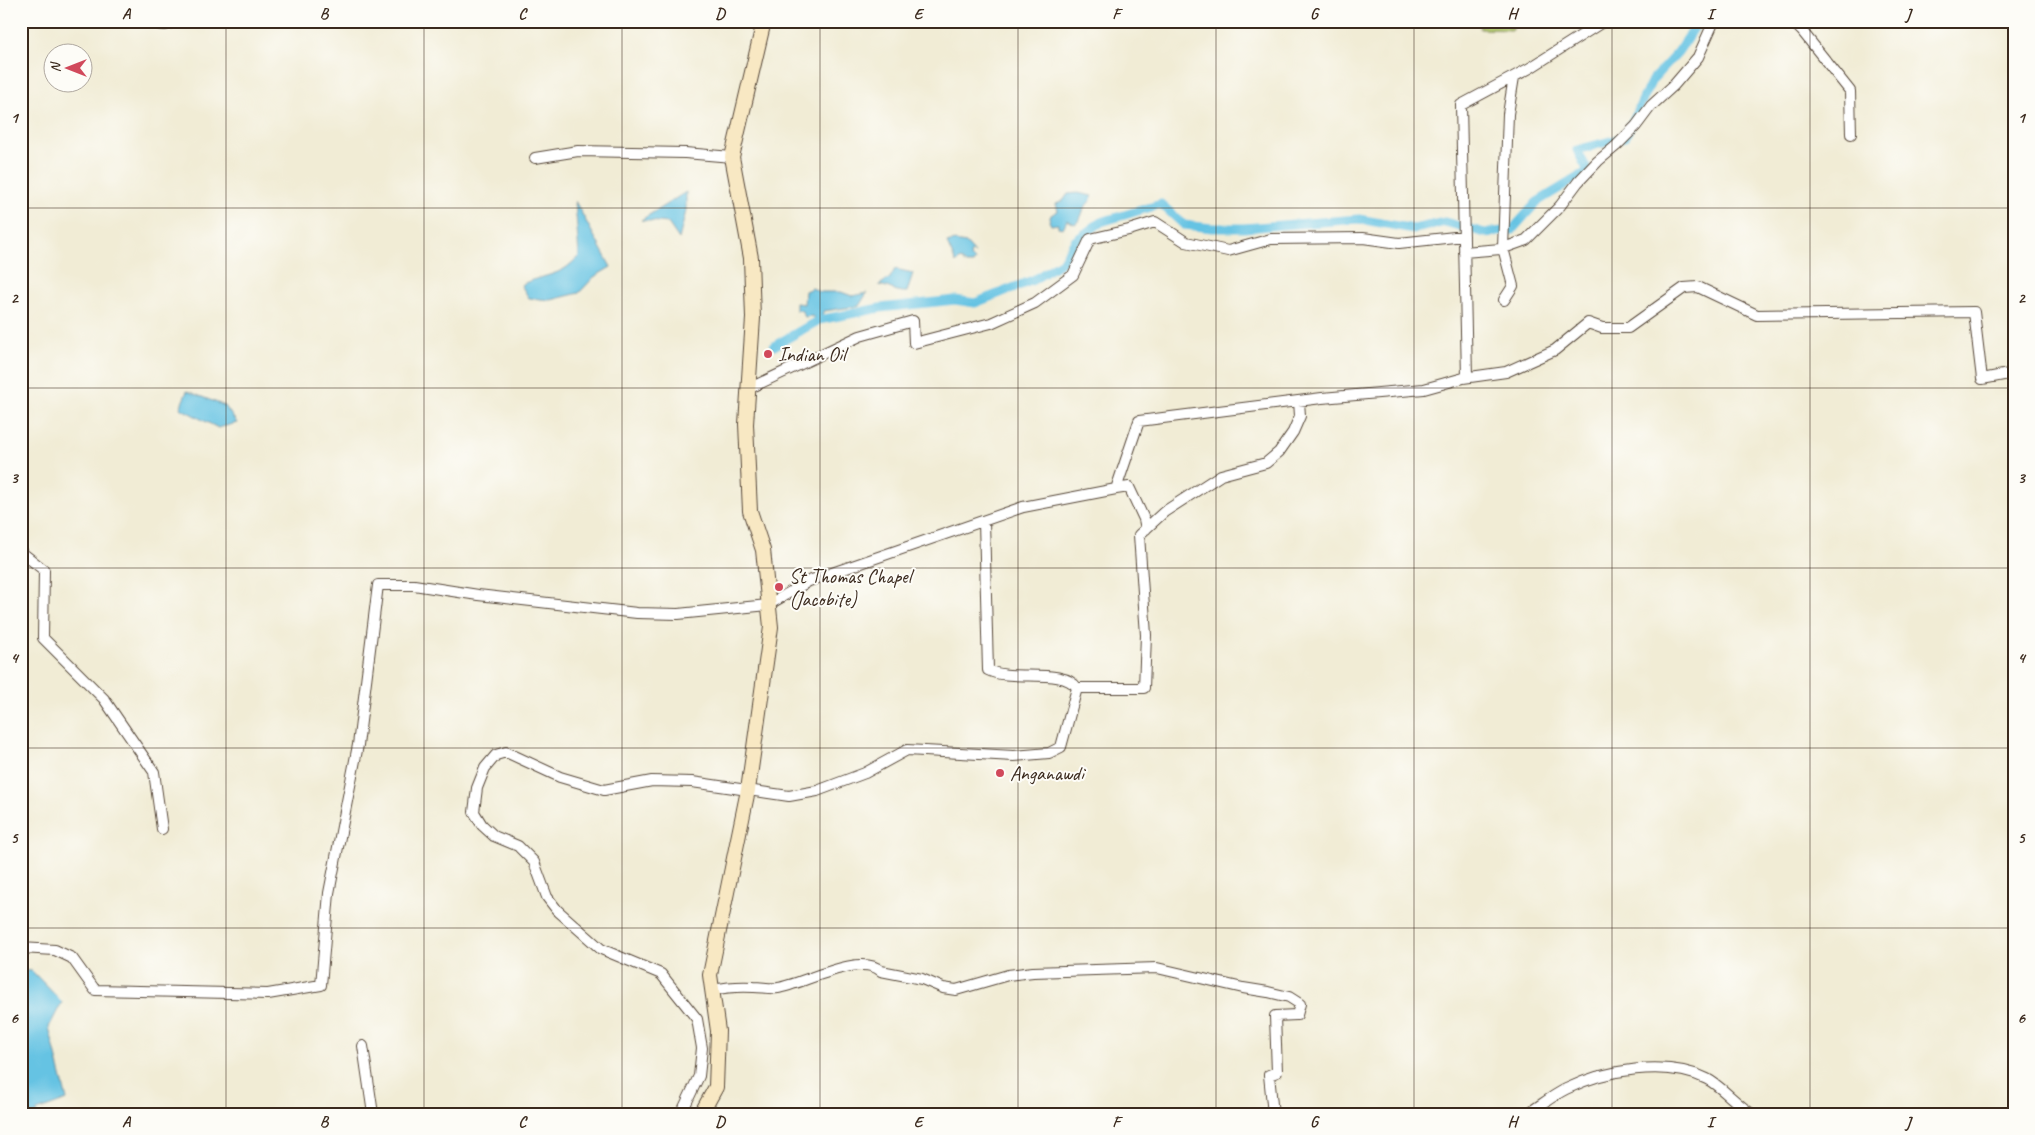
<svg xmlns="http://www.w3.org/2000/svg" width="2035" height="1135" font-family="Caveat,sans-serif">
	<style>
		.green { fill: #b1c86d; stroke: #767946 }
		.water { fill: #65c3e3; stroke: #507680 }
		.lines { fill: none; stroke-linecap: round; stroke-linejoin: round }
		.stream { stroke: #65c3e3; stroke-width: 2.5 }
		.canal { stroke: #65c3e3; stroke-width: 9 }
		.street-casing { stroke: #564739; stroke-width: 12 }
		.secondary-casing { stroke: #564739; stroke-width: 16 }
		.street { stroke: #fff; stroke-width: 10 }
		.secondary { stroke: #f8e8c3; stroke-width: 14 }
		.grid { fill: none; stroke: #3b2a1e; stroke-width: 1; stroke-opacity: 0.55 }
		.poi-dot { fill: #d1495b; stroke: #fdfcf7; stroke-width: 2 }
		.labels { text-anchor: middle; stroke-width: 4; stroke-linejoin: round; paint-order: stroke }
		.poi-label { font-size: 20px; fill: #3b2a1e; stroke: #fdfcf7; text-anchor: start }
		.neatline { fill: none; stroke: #3b2a1e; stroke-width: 2 }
		.grid-label { font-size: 16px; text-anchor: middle; font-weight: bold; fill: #3b2a1e }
	</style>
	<rect width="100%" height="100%" fill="#fdfcf7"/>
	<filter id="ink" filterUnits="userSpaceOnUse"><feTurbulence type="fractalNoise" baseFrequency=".02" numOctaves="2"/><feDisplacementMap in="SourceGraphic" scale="10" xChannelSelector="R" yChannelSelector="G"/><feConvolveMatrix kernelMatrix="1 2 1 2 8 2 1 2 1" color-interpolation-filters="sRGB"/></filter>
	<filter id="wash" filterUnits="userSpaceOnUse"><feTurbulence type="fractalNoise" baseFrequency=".0096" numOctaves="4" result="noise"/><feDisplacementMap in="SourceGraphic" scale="20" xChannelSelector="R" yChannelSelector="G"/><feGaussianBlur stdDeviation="1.12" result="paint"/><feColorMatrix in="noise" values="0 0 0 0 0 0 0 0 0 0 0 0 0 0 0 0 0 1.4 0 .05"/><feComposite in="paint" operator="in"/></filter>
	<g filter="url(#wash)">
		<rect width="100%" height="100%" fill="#f1ecd5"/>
		<path class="green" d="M1480,21H1513V30L1480,29Z"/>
		<path class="water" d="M686,192V211L679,239L668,223L641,220Z
			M1078,193L1092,196C1091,202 1088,202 1085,207C1081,214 1082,219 1075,224L1067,220L1063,228L1058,227V224L1051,225L1049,221L1051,215L1058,211L1056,204L1063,201L1068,194Z
			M575,201L611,267L594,277L579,293L551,300L529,298L521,285C535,277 550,277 564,269C569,266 575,260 579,256Z
			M954,241L966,243L975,253L971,252L970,257L975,260L973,264H966L960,259L956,263L947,243Z
			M895,269L913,273L907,292C897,293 890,287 879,285L890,278Z
			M812,288L820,292H841L852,296L867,293L859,306L824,311L819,320L811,316L805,317L801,310H796V303L804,304L805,291Z
			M187,391L225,406L237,423L218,428L180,408Z
			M21,970L32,971L62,1002L49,1027L67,1100L37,1111L36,1114H21Z"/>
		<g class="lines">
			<path class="stream" d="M821,21H831"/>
			<path class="canal" d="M774,346L819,320L880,308L955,300L975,303L1033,280L1062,262L1075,241L1101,222L1161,204L1184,225L1212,228H1244L1359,219L1414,229L1445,222L1485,233L1512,230L1537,202L1588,171L1577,150L1625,137L1652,80L1678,52L1699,21"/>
		</g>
	</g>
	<g filter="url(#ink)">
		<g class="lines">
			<defs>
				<path id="street" d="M133,21L165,25L177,21
					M1792,21L1802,31L1850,91L1851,134
					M535,158L578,151L685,153L732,157
					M1464,252L1501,249L1526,240L1560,206L1578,182L1598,161L1616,146L1636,126L1651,106L1674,85L1698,57L1714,21
					M1504,300L1513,286L1503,248L1508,114L1514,77
					M1463,378L1506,372L1555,350L1588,323L1602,328H1628L1684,288L1698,287L1757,315L1974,312L1982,379L2014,373
					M748,389L860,336L913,321L914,343L991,323L1035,303L1073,275L1090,239L1129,230L1155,222L1186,242L1228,251L1271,239L1363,238L1399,243L1464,236
					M1116,489L1129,487L1144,519L1146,529
					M984,521L988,670C1010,682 1065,667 1077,688
					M21,552L44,570L43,638L104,699L154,772L162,829
					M21,948L55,950L72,958L95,990L268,994L321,985L329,893L358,745L378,585H414L478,595L637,613L678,614L768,605L809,581L1023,507L1116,489L1139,421L1322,398L1424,389L1467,377L1461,105L1530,68L1604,21
					M712,990C727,987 740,986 754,987C762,987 770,989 778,988C803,984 860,952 881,971L922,979L943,988L956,990L1008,975L1033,972L1157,968L1243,988L1268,992L1289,997L1300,1004L1297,1015L1275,1016L1277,1072L1269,1075L1273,1114
					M363,1046L373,1114
					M681,1114L699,1076L702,1048L697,1019L661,974L601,949L557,910L547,897L534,862L518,846L494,836L482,825L474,812L477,788L485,768L496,755L506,752L560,777L604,790L652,781L692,782L789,796L817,791L865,773L907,750L1014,756L1049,753L1061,747L1077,688H1144L1146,635L1139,535L1164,512L1221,475L1266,463L1279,452L1293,432L1300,416L1299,401
					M1527,1114C1540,1106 1552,1096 1566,1089C1604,1070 1666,1059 1707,1079C1721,1086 1736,1104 1752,1114"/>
				<path id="secondary" d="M701,1114L716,1087L718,1031L710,975L748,790L771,627L763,550L750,511L746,424L753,318L751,258L732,157L764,21"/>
			</defs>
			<use href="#street" class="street-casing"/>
			<use href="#secondary" class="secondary-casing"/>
			<use href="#street" class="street"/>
			<use href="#secondary" class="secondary"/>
		</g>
	</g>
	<path class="grid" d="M226,21V1114M424,21V1114M622,21V1114M820,21V1114M1018,21V1114M1216,21V1114M1414,21V1114M1612,21V1114M1810,21V1114M21,208H2014M21,388H2014M21,568H2014M21,748H2014M21,928H2014"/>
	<g class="poi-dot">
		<circle cx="768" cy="354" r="5"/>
		<circle cx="779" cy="587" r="5"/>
		<circle cx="1000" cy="773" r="5"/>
	</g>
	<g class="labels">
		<g class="poi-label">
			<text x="778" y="361">Indian Oil</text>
			<text x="789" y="583">St Thomas Chapel<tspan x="789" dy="23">(Jacobite)</tspan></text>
			<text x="1010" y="780">Anganawdi</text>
		</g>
	</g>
	<rect width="2035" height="1135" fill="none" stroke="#fdfcf7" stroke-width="55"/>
	<g transform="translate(68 68) rotate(270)"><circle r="24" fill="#fdfcf7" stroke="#afa8a0"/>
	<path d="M0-4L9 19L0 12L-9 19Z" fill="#d1495b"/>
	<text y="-8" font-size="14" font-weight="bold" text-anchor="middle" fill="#3b2a1e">N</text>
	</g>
	<rect x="28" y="28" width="1980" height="1080" class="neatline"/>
	<g class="grid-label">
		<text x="126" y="19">A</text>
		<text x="324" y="19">B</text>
		<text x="522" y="19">C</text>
		<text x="720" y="19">D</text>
		<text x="918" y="19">E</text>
		<text x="1116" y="19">F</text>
		<text x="1314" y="19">G</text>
		<text x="1512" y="19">H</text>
		<text x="1710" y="19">I</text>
		<text x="1908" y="19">J</text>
		<text x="14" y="123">1</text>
		<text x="2021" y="123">1</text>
		<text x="14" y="303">2</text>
		<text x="2021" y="303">2</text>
		<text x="14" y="483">3</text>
		<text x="2021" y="483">3</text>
		<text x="14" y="663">4</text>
		<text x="2021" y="663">4</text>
		<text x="14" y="843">5</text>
		<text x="2021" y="843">5</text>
		<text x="14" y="1023">6</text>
		<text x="2021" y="1023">6</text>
		<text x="126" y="1127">A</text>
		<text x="324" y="1127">B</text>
		<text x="522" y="1127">C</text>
		<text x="720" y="1127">D</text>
		<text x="918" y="1127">E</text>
		<text x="1116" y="1127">F</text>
		<text x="1314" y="1127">G</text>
		<text x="1512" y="1127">H</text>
		<text x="1710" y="1127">I</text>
		<text x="1908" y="1127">J</text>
	</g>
</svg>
